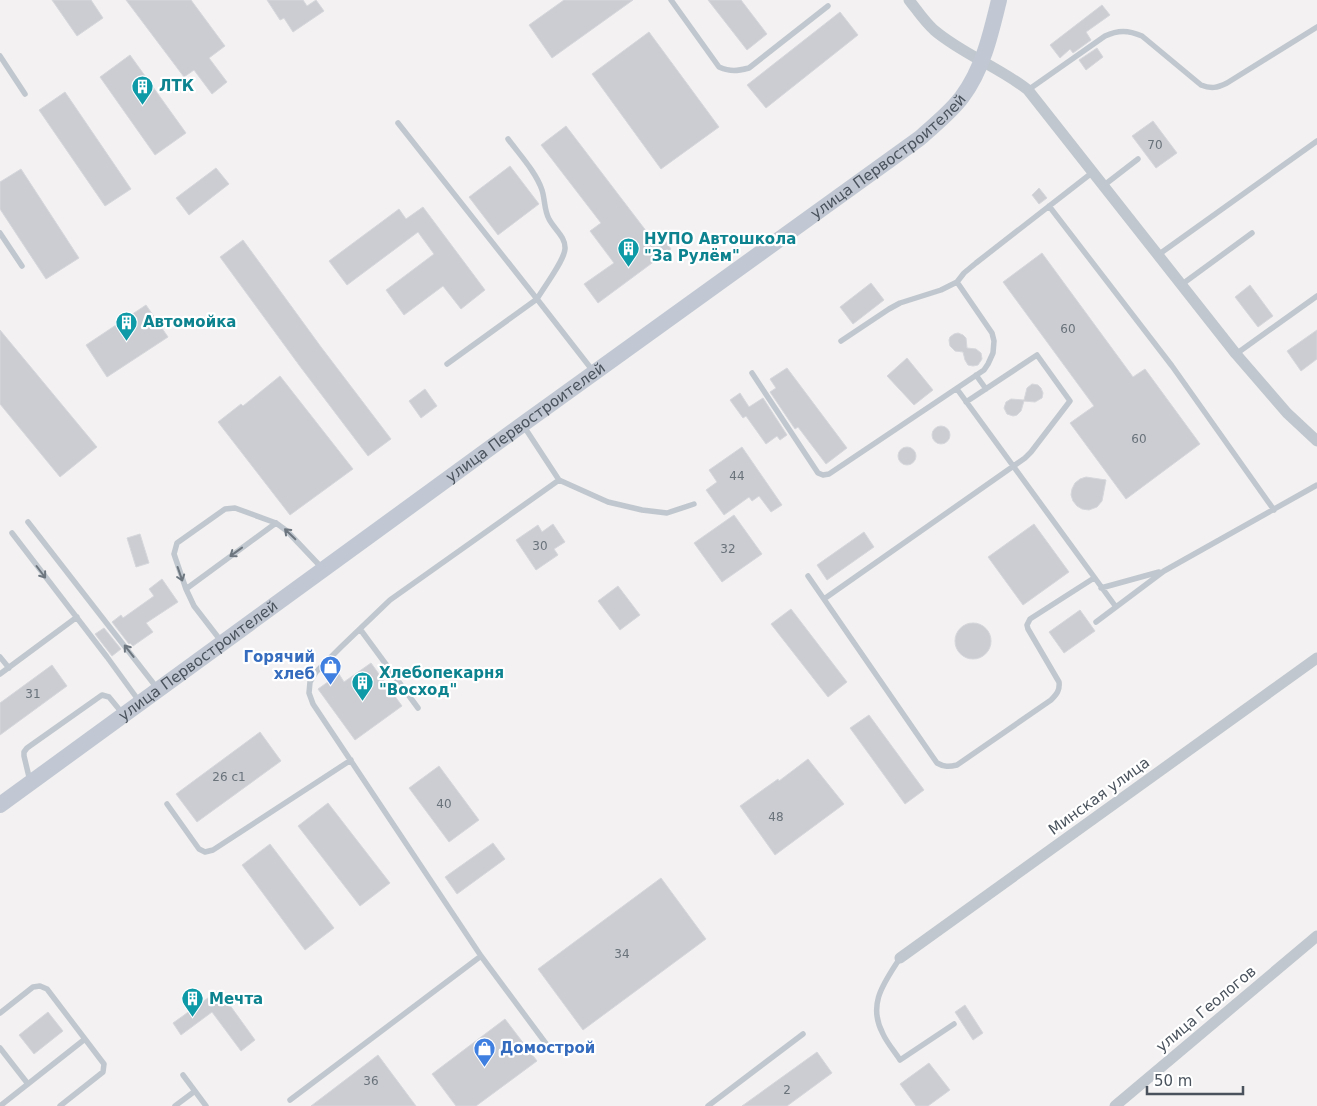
<svg xmlns="http://www.w3.org/2000/svg" width="1317" height="1106" font-family="'DejaVu Sans',sans-serif">
	<style>
		.building { fill: #cbcdd3; stroke: #d6d7dc }
		.lines { fill: none; stroke-linecap: round; stroke-linejoin: round }
		.lane { stroke: #c0c7ce; stroke-width: 5.5 }
		.street { stroke: #c0c7ce; stroke-width: 11 }
		.secondary { stroke: #c1c8d3; stroke-width: 16 }
		.oneway { stroke: #6d767f }
		.labels { text-anchor: middle; stroke-width: 4.5; stroke-linejoin: round; paint-order: stroke }
		.number-label { font-size: 12px; fill: #6a727a }
		.culture-label { font-size: 15px; font-weight: bold; fill: #0d838f; stroke: #fff; text-anchor: start }
		.street-label { font-size: 15px; fill: #4a535d; stroke: #fff }
		.shop-label { font-size: 15px; font-weight: bold; fill: #366cbe; stroke: #fff; text-anchor: end }
	</style>
	<rect width="100%" height="100%" fill="#f3f1f1"/>
	<path class="building" d="M52,0H91L103,18L77,36Z
		M126,0H191L225,46L209,58L227,82L212,94L194,70L184,77Z
		M267,0H303L307,6L316,0L324,11L293,32L284,18L280,20Z
		M564,0H633L552,58L529,25Z
		M708,0H741L767,34L747,50Z
		M1102,5L1110,15L1086,32L1091,40L1073,53L1070,49L1060,58L1050,45Z
		M840,12L858,35L766,108L747,85Z
		M649,32L719,127L661,169L592,74Z
		M1097,48L1103,57L1086,70L1079,60Z
		M130,55L186,133L155,155L100,77Z
		M65,92L131,189L105,206L39,110Z
		M1153,121L1177,153L1156,168L1132,136Z
		M566,126L650,236L658,230L671,249L598,303L584,284L614,263L590,231L601,223L541,145Z
		M510,166L539,204L498,235L469,197Z
		M216,168L229,184L189,215L176,198Z
		M21,169L79,258L46,279L0,209V182Z
		M1039,188L1047,198L1039,204L1032,195Z
		M423,207L485,290L461,309L443,286L404,315L386,290L434,254L418,232L347,285L329,261L399,209L406,219Z
		M243,240L321,347L391,439L368,456L299,365L220,257Z
		M1042,253L1133,377L1145,369L1200,444L1126,499L1070,423L1094,406L1003,282Z
		M871,283L884,300L853,324L840,307Z
		M1250,285L1273,316L1258,327L1235,297Z
		M146,305L168,337L107,377L86,345Z
		M0,330L97,447L60,477L0,404Z
		M1317,330V359L1301,371L1287,351Z
		M958,333L963,335L966,338L967,348L976,349L981,353L982,359L978,365L973,366L968,365L965,360L963,352L955,351L950,346L949,340L950,337L954,334Z
		M907,358L933,390L914,405L887,376Z
		M787,368L847,448L826,464L798,427L795,429L770,392L776,388L770,379Z
		M280,376L353,469L290,515L218,422L241,404L243,406Z
		M1032,384L1038,385L1041,388L1043,393L1042,398L1035,402L1024,401L1021,411L1017,415L1013,416L1007,414L1004,408L1006,402L1011,399L1024,400L1027,388Z
		M425,389L437,406L421,418L409,401Z
		M740,393L749,407L763,398L787,435L780,440L777,436L766,444L746,416L743,418L730,400Z
		M932 435a9 9 0 1 1 18 0a9 9 0 1 1-18 0Z
		M898 456a9 9 0 1 1 18 0a9 9 0 1 1-18 0Z
		M742,447L782,505L771,512L759,496L752,501L749,497L724,515L706,490L717,482L709,470Z
		M1086,477L1106,480L1102,501L1097,507L1089,510L1082,509L1077,506L1073,501L1071,495L1072,489L1075,483L1080,479Z
		M734,515L762,554L722,582L694,543Z
		M553,524L565,542L554,549L558,555L536,570L516,540L538,525L542,532Z
		M1034,524L1069,572L1023,605L988,557Z
		M864,532L874,547L827,580L817,565Z
		M140,534L149,563L136,567L127,538Z
		M162,579L178,602L146,623L153,632L133,646L130,643L129,644L112,622L121,615L123,618L154,596L149,589Z
		M618,586L640,615L620,630L598,601Z
		M791,609L847,682L828,697L771,624Z
		M1080,610L1095,631L1064,653L1049,632Z
		M955 641a18 18 0 1 1 36 0a18 18 0 1 1-36 0Z
		M104,628L121,649L112,656L95,634Z
		M371,663L402,706L355,740L318,689L339,674L344,682Z
		M52,665L67,686L0,735V703Z
		M869,715L924,790L905,804L850,728Z
		M260,732L281,761L197,822L176,794Z
		M808,759L844,804L775,855L740,806L778,779L779,781Z
		M439,766L479,820L449,842L409,788Z
		M328,803L390,883L360,906L298,826Z
		M493,843L505,859L457,894L445,877Z
		M270,844L334,928L305,950L242,865Z
		M661,878L706,939L583,1030L538,969Z
		M219,990L255,1040L241,1051L212,1012L181,1035L173,1023Z
		M965,1005L983,1033L973,1040L955,1012Z
		M48,1012L63,1031L34,1054L19,1035Z
		M505,1019L537,1061L476,1106H456L432,1074Z
		M817,1052L832,1073L787,1106H742Z
		M378,1055L416,1106H311Z
		M929,1063L950,1090L928,1106H916L900,1084Z"/>
	<g class="lines">
		<path class="lane" d="M671,0L719,67C731,72 737,71 749,68L828,6
			M0,56L25,94
			M1028,90L1105,36C1118,30 1128,30 1142,36L1201,85C1211,89 1217,88 1227,83L1317,27
			M398,123L537,299L447,364
			M508,139C519,154 536,172 542,190C545,199 544,210 549,219C554,229 566,237 565,249C564,261 544,287 537,299L593,371
			M1103,186L1138,159
			M1049,206L1172,366L1274,510
			M0,233L22,266
			M1158,255L1317,141
			M1181,285L1252,233
			M841,341L889,309L900,303L941,290L957,282L964,273L976,263L1093,172
			M1236,354L1317,296
			M752,373L818,473L823,475L829,474L984,370L988,364L993,353L994,341L992,333L957,282
			M976,375L986,389
			M957,389L1116,607
			M523,425L559,480L608,502L642,510L667,513L694,504
			M28,522L157,688
			M12,533L107,657L139,701
			M808,576L937,763C944,767 949,767 957,765L1051,700C1057,694 1060,690 1059,682L1028,629L1027,625L1030,619L1094,578
			M1101,588L1159,572
			M186,589L276,523
			M824,599L1025,458L1031,452L1070,401L1037,355L966,402
			M1096,622L1164,571L1317,485
			M360,629L418,708
			M221,641L194,606L186,589L174,554L177,543L225,509L235,508L276,523L287,531L322,568
			M0,657L9,668
			M0,674L77,617
			M30,781L24,756V752L27,748L102,695L109,697L123,714
			M167,804L199,849L205,852L213,850L351,760
			M481,956L547,1045
			M900,958C884,983 867,1004 883,1034C887,1043 895,1052 900,1060L954,1024
			M0,1013L33,987L40,986L47,989L104,1064L103,1072L60,1106
			M0,1048L28,1084
			M183,1075L206,1106
			M290,1100L481,956L313,704L309,693L310,682L316,672L341,647L390,600L559,480
			M0,1106L85,1039
			M175,1106L195,1091
			M708,1106L803,1034"/>
		<path class="street" d="M909,0C917,10 924,21 934,30C962,54 999,67 1028,90L1236,354L1287,413L1317,441
			M900,958L1317,658
			M1115,1106L1317,936"/>
		<path class="secondary" id="s1" d="M0,805L523,424L920,138C934,125 950,113 962,97C983,69 991,33 999,0"/>
	</g>
	<defs><path id="oneway-shaft" d="M-6 0H5M1.5-3L5.5 0L1.5 3" fill="none" stroke-width="1.6" stroke-linecap="round" stroke-linejoin="round" transform="scale(1.25)"/></defs>
	<g class="oneway">
		<use href="#oneway-shaft" transform="translate(290 534) rotate(-136)"/>
		<use href="#oneway-shaft" transform="translate(236 552) rotate(144)"/>
		<use href="#oneway-shaft" transform="translate(41 572) rotate(53)"/>
		<use href="#oneway-shaft" transform="translate(180 574) rotate(71)"/>
		<use href="#oneway-shaft" transform="translate(129 651) rotate(-128)"/>
	</g>
	<defs>
		<symbol id="building-pin" viewBox="-11 -11 22 30"><path d="M0 17L-7.5 6A9.5 9.5 0 1 1 7.5 6Z" fill="#0f9aa8" stroke="#fff"/><path d="M-4-6H4V6H1V3H-1V6H-4ZM-2.5-4.3h1.7v1.8h-1.7ZM.8-4.3h1.7v1.8H.8ZM-2.5-1h1.7V.8h-1.7ZM.8-1h1.7V.8H.8Z" fill="#fff"/></symbol>
		<symbol id="shop-pin" viewBox="-11 -11 22 30"><path d="M0 17L-7.5 6A9.5 9.5 0 1 1 7.5 6Z" fill="#3f7fe0" stroke="#fff"/><path d="M-5-2.5h2.3a2.7 3.5 0 0 1 5.4 0H5L5.5 6h-11ZM-1.5-2.5h3a1.5 2.3 0 0 0-3 0Z" fill="#fff"/></symbol>
	</defs>
	<g fill-rule="evenodd">
		<use href="#building-pin" x="130" y="74" width="25" height="34"/>
		<use href="#building-pin" x="616" y="236" width="25" height="34"/>
		<use href="#building-pin" x="114" y="310" width="25" height="34"/>
		<use href="#shop-pin" x="318" y="654" width="25" height="34"/>
		<use href="#building-pin" x="350" y="670" width="25" height="34"/>
		<use href="#building-pin" x="180" y="986" width="25" height="34"/>
		<use href="#shop-pin" x="472" y="1036" width="25" height="34"/>
	</g>
	<g class="labels">
		<g class="number-label">
			<text x="1155" y="149">70</text>
			<text x="1068" y="333">60</text>
			<text x="1139" y="443">60</text>
			<text x="737" y="480">44</text>
			<text x="540" y="550">30</text>
			<text x="728" y="553">32</text>
			<text x="33" y="698">31</text>
			<text x="229" y="781">26 с1</text>
			<text x="444" y="808">40</text>
			<text x="776" y="821">48</text>
			<text x="622" y="958">34</text>
			<text x="371" y="1085">36</text>
			<text x="787" y="1094">2</text>
		</g>
		<g class="culture-label">
			<text x="159" y="91">ЛТК</text>
			<text x="644" y="244">НУПО Автошкола<tspan x="644" dy="17">"За Рулём"</tspan></text>
			<text x="143" y="327">Автомойка</text>
			<text x="379" y="678">Хлебопекарня<tspan x="379" dy="17">"Восход"</tspan></text>
			<text x="209" y="1004">Мечта</text>
		</g>
		<g class="street-label">
			<text dy="5" stroke="none"><textPath href="#s1" startOffset="1100">улица Первостроителей</textPath></text>
			<text dy="5" stroke="none"><textPath href="#s1" startOffset="650">улица Первостроителей</textPath></text>
			<text dy="5" stroke="none"><textPath href="#s1" startOffset="245">улица Первостроителей</textPath></text>
			<text transform="translate(1099 796) rotate(-36)" y="5">Минская улица</text>
			<text transform="translate(1206 1009) rotate(-40)" y="5">улица Геологов</text>
		</g>
		<g class="shop-label">
			<text x="315" y="662">Горячий<tspan x="315" dy="17">хлеб</tspan></text>
			<text x="500" y="1053" text-anchor="start">Домострой</text>
		</g>
	</g>
	<path d="M1147 1086v8h96v-8" fill="none" stroke="#4a535d" stroke-width="2.5"/>
	<text x="1154" y="1086" font-size="15" fill="#4a535d" stroke="#ffffff" stroke-width="4" paint-order="stroke">50 m</text>
</svg>
